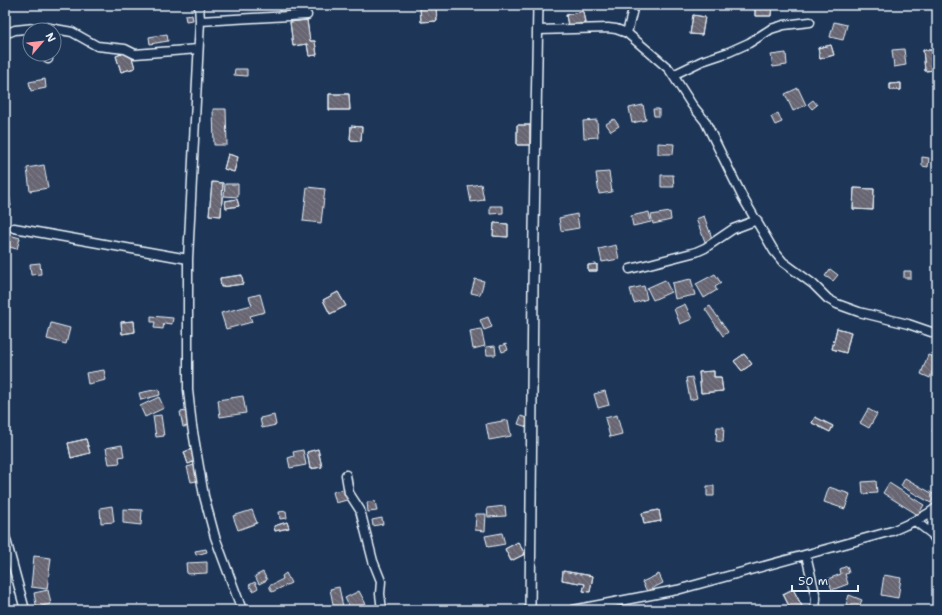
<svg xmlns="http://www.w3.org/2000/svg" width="942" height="615" font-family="'Shantell Sans',sans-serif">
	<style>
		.building { fill: url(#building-back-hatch); stroke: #e8f1f8 }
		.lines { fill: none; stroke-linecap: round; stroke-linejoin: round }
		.minor-casing { stroke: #e8f1f8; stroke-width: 11 }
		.tertiary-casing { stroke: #e8f1f8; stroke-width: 12 }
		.minor { stroke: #1d3557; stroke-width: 8 }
		.tertiary { stroke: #1d3557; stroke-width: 9 }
	</style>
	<defs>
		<pattern id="building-back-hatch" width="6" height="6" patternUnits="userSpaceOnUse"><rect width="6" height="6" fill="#686672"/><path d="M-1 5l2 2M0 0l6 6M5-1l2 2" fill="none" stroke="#7e7c87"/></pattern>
	</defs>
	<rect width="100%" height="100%" fill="#1d3557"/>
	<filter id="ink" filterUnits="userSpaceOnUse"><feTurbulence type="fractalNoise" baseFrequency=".025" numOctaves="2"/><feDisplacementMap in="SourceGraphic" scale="8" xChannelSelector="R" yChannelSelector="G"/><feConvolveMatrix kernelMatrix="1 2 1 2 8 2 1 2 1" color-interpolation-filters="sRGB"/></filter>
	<g filter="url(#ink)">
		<path class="building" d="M278,5H297L298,11L280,14Z
			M755,5H772L771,16H755Z
			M755,5H772L771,16H755Z
			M436,7L437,21L421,22L420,8Z
			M436,7L437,21L421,22L420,8Z
			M583,11L585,23L568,26L566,15Z
			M583,11L585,23L568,26L566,15Z
			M192,15L193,20L186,21L185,16Z
			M693,15L705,17L702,35L690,34Z
			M693,15L705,17L702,35L690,34Z
			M307,20L310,41H315L317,55L309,56L307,44L293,46L290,22Z
			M307,20L310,41H315L317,55L309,56L307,44L293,46L290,22Z
			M834,22L847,25L843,40L830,37Z
			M167,34L168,41L150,44L149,37Z
			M831,45L834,55L820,59L818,48Z
			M831,45L834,55L820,59L818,48Z
			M904,49L906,65L894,67L892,50Z
			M923,50H934L936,70L925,71Z
			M923,50H934L936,70L925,71Z
			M130,51L135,68L121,72L116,56Z
			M130,51L135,68L121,72L116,56Z
			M786,53L787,65L773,67L771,55Z
			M235,69H247V76L234,75Z
			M45,79L46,88L31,91L29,82Z
			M901,83V90H890V84Z
			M901,83V90H890V84Z
			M798,88L806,105L793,111L785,94Z
			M329,94H349L350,110H329Z
			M329,94H349L350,110H329Z
			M813,100L817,105L812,109L808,104Z
			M643,105L646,120L632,123L629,108Z
			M213,109H226L227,145H214Z
			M653,109H659V116H654Z
			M778,113L782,122L775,125L771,117Z
			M614,119L619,126L611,131L606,124Z
			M597,120L598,137L584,138L583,121Z
			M517,125H530V145H517Z
			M517,125H530V145H517Z
			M351,126L362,127L361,141L350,140Z
			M351,126L362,127L361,141L350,140Z
			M658,143L674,144L673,154H658Z
			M228,154L238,157L234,172L224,169Z
			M228,154L238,157L234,172L224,169Z
			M922,157L929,158L928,167L922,166Z
			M44,165L48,188L30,191L27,168Z
			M609,172L612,192L599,194L596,173Z
			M661,175H673L674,187H661Z
			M212,182L223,183L221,216L209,215Z
			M212,182L223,183L221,216L209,215Z
			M225,184H238V197L224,196Z
			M481,184L484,200L471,202L468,186Z
			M307,187L325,189L321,223L303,221Z
			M854,188L874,189L873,210L853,209Z
			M854,188L874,189L873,210L853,209Z
			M9,193L11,206L5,207V194Z
			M237,199L239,206L226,208L225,201Z
			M237,199L239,206L226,208L225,201Z
			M490,206H503V213L490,214Z
			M649,212L651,222L633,226L631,216Z
			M670,212L671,220L653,224L651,215Z
			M577,214L579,228L561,231L559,218Z
			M704,216L713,241L706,244L696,219Z
			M494,223L508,224V237L493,236Z
			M494,223L508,224V237L493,236Z
			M6,234L20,238L17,249L5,246Z
			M616,245L619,259L602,262L599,249Z
			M40,263L41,274L31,275L30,264Z
			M597,264V271H588V265Z
			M597,264V271H588V265Z
			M830,269L838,275L833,281L825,276Z
			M904,271H911V278H904Z
			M715,274L721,283L715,287L717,290L704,298L696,284Z
			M242,275L243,284L221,287L220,278Z
			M242,275L243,284L221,287L220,278Z
			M475,279L484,281L480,295L471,293Z
			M691,279L695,295L675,299L672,283Z
			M665,280L671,292L653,300L647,288Z
			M644,286L647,299L634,303L630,289Z
			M338,292L346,306L330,314L323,300Z
			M338,292L346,306L330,314L323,300Z
			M260,294L265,312L250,316L252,322L226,329L221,313L252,305L249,297Z
			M685,304L692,319L680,324L674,309Z
			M710,306L728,332L723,336L705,309Z
			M151,316L173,318L172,324L164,323L163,329L154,328L155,322H151Z
			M488,317L492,327L484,330L480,320Z
			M134,321L135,332L122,334L121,322Z
			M134,321L135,332L122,334L121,322Z
			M51,323L70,328L66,344L47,339Z
			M837,328L851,332L846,353L832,349Z
			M837,328L851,332L846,353L832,349Z
			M481,329L485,346L473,349L470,331Z
			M506,344L508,350L502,352L500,346Z
			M495,346L496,355H487L486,347Z
			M744,354L752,364L742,371L734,361Z
			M744,354L752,364L742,371L734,361Z
			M928,355L937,358L930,378L921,374Z
			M104,370L106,380L88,384L86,373Z
			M714,371V377H721L723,391L701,393L699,372Z
			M714,371V377H721L723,391L701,393L699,372Z
			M692,377L697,398L690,400L686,378Z
			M159,389L160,395L141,400L139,393Z
			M605,391L609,405L598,408L594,394Z
			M243,396L246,413L220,417L218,400Z
			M159,397L164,408L145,417L140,406Z
			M868,409L877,414L869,428L860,423Z
			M187,411L190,426L183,427L180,412Z
			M161,415L164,436L156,437L153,416Z
			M274,415L276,425L262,428L260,418Z
			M617,415L622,434L610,437L605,418Z
			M521,416L529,419L527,427L518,424Z
			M815,417L833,426L830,432L812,423Z
			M815,417L833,426L830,432L812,423Z
			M508,420L511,436L489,440L486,424Z
			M937,425V435L932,431Z
			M717,427H724L723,442L716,441Z
			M86,439L90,453L71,458L68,443Z
			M86,439L90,453L71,458L68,443Z
			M122,445L124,456L119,457L120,463L109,464L106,448Z
			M192,449L196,461L188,464L184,452Z
			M192,449L196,461L188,464L184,452Z
			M318,449L322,467L310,469L307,452Z
			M318,449L322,467L310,469L307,452Z
			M303,450L306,465L290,468L288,458L294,456L293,452Z
			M194,465L197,481L191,482L187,467Z
			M905,478L935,495L931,503L901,486Z
			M876,481L877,493L863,494L862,482Z
			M889,483L924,505L918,515L883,493Z
			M707,486H714V496H707Z
			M351,487L354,498L336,503L333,492Z
			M829,487L850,494L845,509L824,502Z
			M375,501L377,511L368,512L367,502Z
			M112,506L114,522L101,523L100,508Z
			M505,506L506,516L488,517L487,508Z
			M123,509L142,510L141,525L123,523Z
			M252,510L257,523L238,530L233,516Z
			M659,510L661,521L644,524L642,513Z
			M659,510L661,521L644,524L642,513Z
			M286,511L287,518L280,519L279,512Z
			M476,514H486L485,531L475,530Z
			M382,518L383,524L373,526L372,520Z
			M287,522L289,528L275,531L274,526Z
			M287,522L289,528L275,531L274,526Z
			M502,533L505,544L488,547L485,536Z
			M518,542L525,554L511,561L505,549Z
			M518,542L525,554L511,561L505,549Z
			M206,549L207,552L196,555L195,551Z
			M34,556L51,558L47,589L31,587Z
			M207,562V573L187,574L186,563Z
			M847,566L849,573L845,574L848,584L832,590L828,579L841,574L840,569Z
			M563,571L593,576L590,592L583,591L585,584L562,580Z
			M563,571L593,576L590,592L583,591L585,584L562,580Z
			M263,572L267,580L259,584L255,576Z
			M286,573L291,583L272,592L269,586L283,579L282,576Z
			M659,574L663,583L647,591L642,582Z
			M884,575L901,578L898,598L881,595Z
			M255,582L258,588L253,591L249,585Z
			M339,587L343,607L334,609L330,589Z
			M793,589L804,610H791L783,594Z
			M793,589L804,610H791L783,594Z
			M48,590L51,604L42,606L43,610H37L34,593Z
			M359,591L368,608L363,610H351L345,598Z
			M849,595L862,600L858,609L846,605Z"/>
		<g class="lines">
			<defs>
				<path id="minor" d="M199,5L200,21L188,259V390L192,426L204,496L215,537L242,610
					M200,21L307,15
					M538,30L608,28L616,29L627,33L669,69L692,105L705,121L743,198L774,251L783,262L813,284L828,299L837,304L859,312L908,324L937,334
					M627,33L634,5
					M5,34L15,30L44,27L72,32L97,46L125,49L135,54L198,49
					M47,54L48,59
					M673,75L702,61L729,52L749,43L771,29L784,25L810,22
					M14,228L188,259
					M630,269L696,252L705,248L733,229L757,220
					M346,475L349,493L360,510L373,561L381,581L380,594L382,610
					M915,521L932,534L937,542
					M932,534L933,511
					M5,536L25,610
					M806,555L816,598L815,610
					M573,610L677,590L892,531C907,524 925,518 937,507"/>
				<path id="tertiary" d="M530,610L533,286L538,5"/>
			</defs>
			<use href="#minor" class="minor-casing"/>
			<use href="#tertiary" class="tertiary-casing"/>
			<use href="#minor" class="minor"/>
			<use href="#tertiary" class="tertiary"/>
		</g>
	</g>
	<rect width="942" height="615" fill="none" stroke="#1d3557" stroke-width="20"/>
	<rect x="10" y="10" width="922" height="595" fill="none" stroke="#e8f1f8" stroke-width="1.5" filter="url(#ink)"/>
	<g transform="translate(42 42) rotate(62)"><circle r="19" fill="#1d3557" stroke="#6e8097"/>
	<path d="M0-3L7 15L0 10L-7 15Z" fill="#ff9aa2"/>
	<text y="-6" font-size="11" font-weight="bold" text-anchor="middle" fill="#e8f1f8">N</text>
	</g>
	<path d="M792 585v6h66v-6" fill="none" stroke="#e8f1f8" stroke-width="2"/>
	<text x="798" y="585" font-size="12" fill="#e8f1f8" stroke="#1d3557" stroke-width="3" paint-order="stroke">50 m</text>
</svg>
